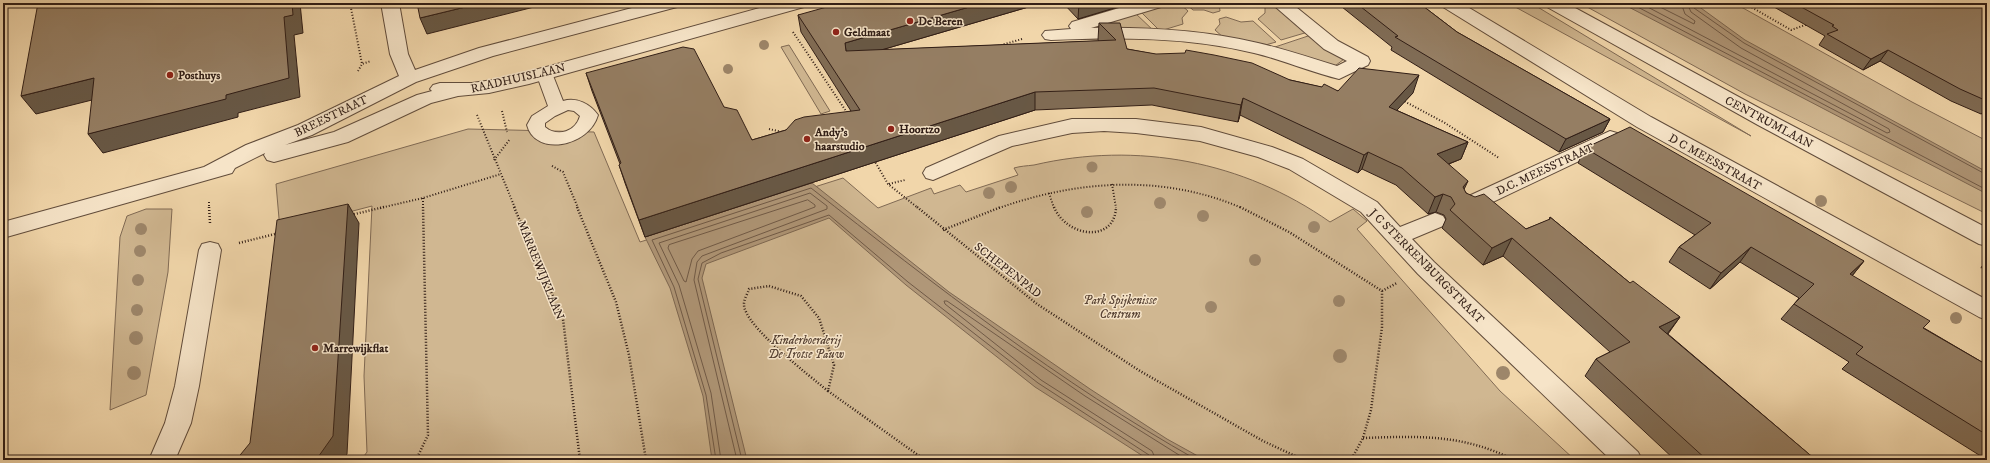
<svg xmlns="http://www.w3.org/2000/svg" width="1990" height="463" font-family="'IM FELL DW Pica',serif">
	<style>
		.green { fill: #d0b791; stroke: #806a54 }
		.water { fill: #b09778; stroke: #7d6751 }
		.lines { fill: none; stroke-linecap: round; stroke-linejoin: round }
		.shore { stroke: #705a47; stroke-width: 1 }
		.service-casing { stroke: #614c3b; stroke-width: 2 }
		.pedestrian-casing { stroke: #614c3b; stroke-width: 2 }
		.minor-casing { stroke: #614c3b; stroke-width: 2 }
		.path-far1 { stroke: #311e16; stroke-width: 2; stroke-dasharray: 1 2; stroke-linecap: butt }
		.path { stroke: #311e16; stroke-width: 2.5; stroke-dasharray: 1 2; stroke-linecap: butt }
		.service { fill: #f6e4c8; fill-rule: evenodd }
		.pedestrian { fill: #f6e4c8; fill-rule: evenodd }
		.minor { fill: #f6e4c8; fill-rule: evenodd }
		.tree { fill: #9d866a }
		.wall { fill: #806c55; stroke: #311e16 }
		.shaded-wall { fill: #685845; stroke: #311e16 }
		.building { fill: #957e63; stroke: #311e16 }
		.poi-dot { fill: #8f2418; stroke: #f6e4c8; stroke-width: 1.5 }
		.labels { text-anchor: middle; stroke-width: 3; stroke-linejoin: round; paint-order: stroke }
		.poi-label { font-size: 12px; font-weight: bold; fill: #311e16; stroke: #f6e4c8; text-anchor: start }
		.street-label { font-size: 12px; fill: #311e16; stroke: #f6e4c8 }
		.park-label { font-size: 12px; font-style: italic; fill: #594435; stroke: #f6e4c8 }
	</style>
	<rect width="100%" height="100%" fill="#f1d6aa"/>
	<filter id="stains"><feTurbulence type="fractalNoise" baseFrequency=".005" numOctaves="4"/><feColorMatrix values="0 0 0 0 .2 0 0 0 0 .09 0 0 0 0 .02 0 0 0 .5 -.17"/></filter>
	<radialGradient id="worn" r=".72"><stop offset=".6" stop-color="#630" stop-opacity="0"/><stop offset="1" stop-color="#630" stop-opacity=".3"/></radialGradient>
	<path class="green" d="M1163,3H1179L1188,11L1182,18L1183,24L1160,31L1139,10Z
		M1185,3H1219L1220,11L1213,13L1204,10H1193Z
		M1274,3L1308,32L1281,40L1258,19L1265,13V7L1263,4Z
		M1508,3H1531L1751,136Z
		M1580,3H1734L1912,102L1987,141V214L1745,94Z
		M1134,12L1155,32L1096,30L1091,25Z
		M1226,17L1241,22L1253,21L1276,42L1262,46L1224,38L1215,30L1220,24L1219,19Z
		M1311,35L1347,57L1332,68L1269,49Z
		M789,45L830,111L821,114L781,47Z
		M468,129L594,132L640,242L843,178L878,208L931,188L934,194L960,185L966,192L1018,175L1014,168C1021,166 1026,166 1034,165C1137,141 1243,161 1330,222L1353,209L1367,221L1357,229L1500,391L1575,460H361L367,452L364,376L372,206L280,230L276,184Z
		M146,209H172L168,272L146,395L110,410L120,237L127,216Z"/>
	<path class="water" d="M1621,3H1694L1745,40L1987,172V194Z
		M812,183L949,292L1090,389L1167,439L1205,460H1149L1132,449L1035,387L906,285L829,218L706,264L702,278L747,460H712L703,396L670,288L645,237Z"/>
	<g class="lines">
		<path class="shore" d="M1630,3L1987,190
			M1640,3L1887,133L1890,132L1889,129L1741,48L1691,12L1687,3
			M1652,3L1694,24L1695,21L1685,14L1681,3
			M1692,3L1694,8L1744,43L1987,175
			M808,200L815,205V207L698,251L692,259L686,282L684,281L668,248L669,245Z
			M716,460L706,395L674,287L652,240L811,188C935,285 1060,383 1197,460
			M721,460L711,393L679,285L659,243L810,193L827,206V209L702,256L697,262L694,280L737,460
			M742,460L698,279L702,263L721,253L829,215L908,282L1038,383L1149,455L1151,460
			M1156,460L1152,451L1041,380L945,304L944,301H947L1085,396L1187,460"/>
		<defs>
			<path id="service" d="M544,68L550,69L552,73L563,101C577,97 590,104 598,115C589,147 535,157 527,125L532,116L548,106L536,73L538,69ZM568,110L574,111L580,116C576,131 558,138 545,127V123L555,116Z"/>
			<path id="pedestrian" d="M1136,3H1164L1161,7L1091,28C1147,27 1203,30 1258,43C1285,49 1311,58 1337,66L1347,61L1324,49L1271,3H1291L1338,41L1368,57L1370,61L1368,65L1339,79C1310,72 1283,60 1254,53C1188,37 1119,37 1051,40L1045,39L1042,35L1045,31L1071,29L1069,26L1072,22Z"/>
			<path id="minor" d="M381,3H399L408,54L415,70L479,48L651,3H680L677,7L493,56L416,82L312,135L285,145L334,132L417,95L432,91L430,89L433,85L440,83H472L506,78L778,3H807L804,7L529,84L489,93L458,96L431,103L348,142L274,162L267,160L264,155L265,153L235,168L232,173L3,238V222L204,167L246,145L298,125L399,76L390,54Z
				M1440,3H1461L1651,117L1987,300V320L1979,317L1637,127L1443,7Z
				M1544,3H1566L1772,115L1987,228V246L1979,244L1758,125L1547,7Z
				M1072,119H1136L1201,127L1272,147L1303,159L1377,202L1400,227L1435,213L1443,216L1446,221L1443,226L1412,239L1434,262L1638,452L1642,460H1611L1418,274L1361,212L1289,169L1258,157L1200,141L1136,133L1104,131L1072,133L1012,146L933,180L926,178L923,173L926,168L999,136Z
				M1610,131L1617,133L1620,138L1617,143L1476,210L1468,213L1460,210L1457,205L1460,200Z
				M210,242L218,244L221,250L199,386L191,423L175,460H149L165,423L175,386L199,250L202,244Z"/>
		</defs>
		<use href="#service" class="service-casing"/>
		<use href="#pedestrian" class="pedestrian-casing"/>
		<use href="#minor" class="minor-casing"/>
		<path class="path-far1" d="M350,3L362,64L371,61
			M1744,3L1791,30L1808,24
			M793,32L848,114
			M998,46L1022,39
			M358,71L362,64
			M1402,100L1445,123L1499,158
			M502,111L507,132
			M477,115L515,208
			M769,129L782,132
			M494,160L510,139
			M874,160L888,184L918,208
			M552,166L563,172L578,208
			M889,184L905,180
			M1112,184L1116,208
			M1049,193L1054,208
			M423,198V208
			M209,202V208
			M380,208L423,198L501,174
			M999,208C1078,180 1163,174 1242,208"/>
		<path class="path" d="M209,207L210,223
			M514,207L563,319L580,460
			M577,207L616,302L629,355L646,460
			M917,207L1037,304L1140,371L1263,441L1304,460
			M1054,207C1067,238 1115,243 1116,207
			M1240,207L1289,232L1382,291V327L1371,410L1363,438L1351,460
			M351,215L384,207
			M943,230L1001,207
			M239,243L279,233
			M1981,267L1987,270
			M769,286L801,296L819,318L834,365L828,391C810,376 743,325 744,304C744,299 748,293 749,289Z
			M1382,291L1397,283
			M828,391L925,460
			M1363,438C1419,436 1463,434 1514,460
			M416,460L428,435L423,207"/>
		<use href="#service" class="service"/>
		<use href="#pedestrian" class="pedestrian"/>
		<use href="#minor" class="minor"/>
	</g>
	<g class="tree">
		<circle cx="764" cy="45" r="5"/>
		<circle cx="728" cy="69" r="5"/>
		<circle cx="1092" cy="167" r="5.5"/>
		<circle cx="1011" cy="187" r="6"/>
		<circle cx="989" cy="193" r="6"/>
		<circle cx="1821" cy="201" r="6"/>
		<circle cx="1160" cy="203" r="6"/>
		<circle cx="1087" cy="212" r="6"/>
		<circle cx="1203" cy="216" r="6"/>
		<circle cx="1314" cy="227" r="6"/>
		<circle cx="141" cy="229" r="6"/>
		<circle cx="140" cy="251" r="6"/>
		<circle cx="1255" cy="260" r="6"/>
		<circle cx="138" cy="280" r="6"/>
		<circle cx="1339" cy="301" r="6"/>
		<circle cx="1211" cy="307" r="6"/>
		<circle cx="137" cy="310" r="6"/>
		<circle cx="1956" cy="318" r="6"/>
		<circle cx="136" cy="338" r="7"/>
		<circle cx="1340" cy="356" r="7"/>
		<circle cx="134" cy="373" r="7"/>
		<circle cx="1503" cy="373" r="7"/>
	</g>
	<path class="wall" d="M1042,3L881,50L1099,41L1098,40L1099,23L1127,49L1290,80L1338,91L1413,93L1396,110L1468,142L1461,159L1449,164L1466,193L1526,229L1549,220L1550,217L1630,283L1680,317L1668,334L1816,460H1675L1585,376L1596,359L1610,352L1503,256L1483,265L1442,228L1446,219L1444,215L1436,212L1428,214L1396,185L1362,169L1358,173L1240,115L1238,122L1152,105L1035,110L645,237L625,183L619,165L620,164L592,91L586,73L724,107L752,140L851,111L801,32L798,15Z
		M1063,3H1131L1078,19Z
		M1337,3H1419L1457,32L1610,119L1603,132L1559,152L1391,50L1392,47Z
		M1767,3H1987V110L1981,114L1951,101L1880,61L1863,70L1819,45L1825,36Z
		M1585,148L1864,261L1852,276L1924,328L1987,365V460L1842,369L1849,362L1781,319L1794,304L1799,298L1740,262L1710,289L1669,262L1679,247L1695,235L1578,163Z"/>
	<path class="shaded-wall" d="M292,3H300L303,33L294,35L300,97L238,113V117L103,153L88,134L226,95L284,17Z
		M482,3H550L427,34L420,18Z
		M983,3H1042L847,60L845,43Z
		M1079,3H1131L1078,19Z
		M1888,50L1880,61L1863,70L1871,59Z
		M1419,75L1413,93L1383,125L1389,107Z
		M94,78L108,96L36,114L21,96Z
		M1035,92V110L645,237L639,220Z
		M1243,98L1240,115L1238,122L1241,105Z
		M1987,108V110L1981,114Z
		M1610,119L1603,132L1559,152L1566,139Z
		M1468,142L1461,159L1430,171L1437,154Z
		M1368,152L1362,169L1358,173L1364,155Z
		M1468,181L1460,198L1463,187Z
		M1443,194L1436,212L1428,214L1435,197Z
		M348,204L359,223L347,454L343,460H316Z
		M1512,238L1503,256L1483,265L1492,248Z
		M1751,247L1740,262L1710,289L1721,273Z
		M1864,261L1851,277L1850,274Z
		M1680,317L1667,334L1659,327Z"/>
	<path class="building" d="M38,3H292L293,15L284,17L289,78L226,95V99L88,134L94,78L21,96Z
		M417,3H482L420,18Z
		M841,3H983L845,43L846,51L1116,40L1099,23H1120L1127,49L1156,54L1185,53L1186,50L1214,55L1252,63L1290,80L1322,87L1324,84L1338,91L1359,68L1419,75L1389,107L1468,142L1437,154L1468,181L1463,187L1466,193L1475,197L1484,194L1526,229L1550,219V217L1630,283L1633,281L1680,317L1659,327L1816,460H1707L1596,359L1630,342L1512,238L1492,248L1450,210L1455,204L1451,197L1443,194L1435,197L1402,168L1368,152L1364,155L1243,98L1241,105L1154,88L1035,92L639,220L619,165L621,163L586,73L683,47L694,49L724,107L737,110L752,140L786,130L795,120L804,117L860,110L798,15Z
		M1356,3H1419L1457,32L1610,119L1566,139L1395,37L1398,36Z
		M1794,3H1987V101L1960,89L1888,50L1871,59L1827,34L1838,30L1832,26L1834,25Z
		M1630,127L1864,261L1850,274L1930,321L1923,328L1987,365V435L1856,354L1863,347L1794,304L1814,284L1751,247L1721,273L1679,247L1711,223L1585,148Z
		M348,204L333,436L316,460H236L250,443L277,220Z"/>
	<g class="poi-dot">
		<circle cx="910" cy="21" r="4"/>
		<circle cx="836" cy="32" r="4"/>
		<circle cx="170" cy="75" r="4"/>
		<circle cx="891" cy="129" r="4"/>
		<circle cx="807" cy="139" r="4"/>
		<circle cx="315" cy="348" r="4"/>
	</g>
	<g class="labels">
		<g class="poi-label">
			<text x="918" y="25">De Beren</text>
			<text x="844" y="36">Geldmaat</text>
			<text x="178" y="79">Posthuys</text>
			<text x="899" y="133">Hoortzo</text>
			<text x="815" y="136">Andy's<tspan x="815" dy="14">haarstudio</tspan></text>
			<text x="323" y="352">Marrewijkflat</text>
		</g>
		<g class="street-label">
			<text transform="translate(518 78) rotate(-13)" y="4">RAADHUISLAAN</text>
			<text transform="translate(331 116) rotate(-26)" y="4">BREESTRAAT</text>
			<text transform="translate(1769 122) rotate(28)" y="4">CENTRUMLAAN</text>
			<text transform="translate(1715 162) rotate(29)" y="4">D C MEESSTRAAT</text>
			<text transform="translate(1545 169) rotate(-25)" y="4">D.C. MEESSTRAAT</text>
			<text transform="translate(1427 266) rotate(45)" y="4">J C STERRENBURGSTRAAT</text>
			<text transform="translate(541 270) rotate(68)" y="4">MARREWIJKLAAN</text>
			<text transform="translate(1008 270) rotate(38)" y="4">SCHEPENPAD</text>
		</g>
		<g class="park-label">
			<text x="1120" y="304">Park Spijkenisse<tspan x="1120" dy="14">Centrum</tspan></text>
			<text x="806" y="344">Kinderboerderij<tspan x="806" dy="14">De Trotse Pauw</tspan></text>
		</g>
	</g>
	<rect width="1990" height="463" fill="none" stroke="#f1d6aa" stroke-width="16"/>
	<rect x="4" y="4" width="1982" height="455" fill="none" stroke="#311e16" stroke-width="2"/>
	<rect x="8" y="8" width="1974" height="447" fill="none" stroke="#311e16"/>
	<rect width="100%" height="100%" filter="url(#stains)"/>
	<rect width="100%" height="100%" fill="url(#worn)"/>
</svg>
